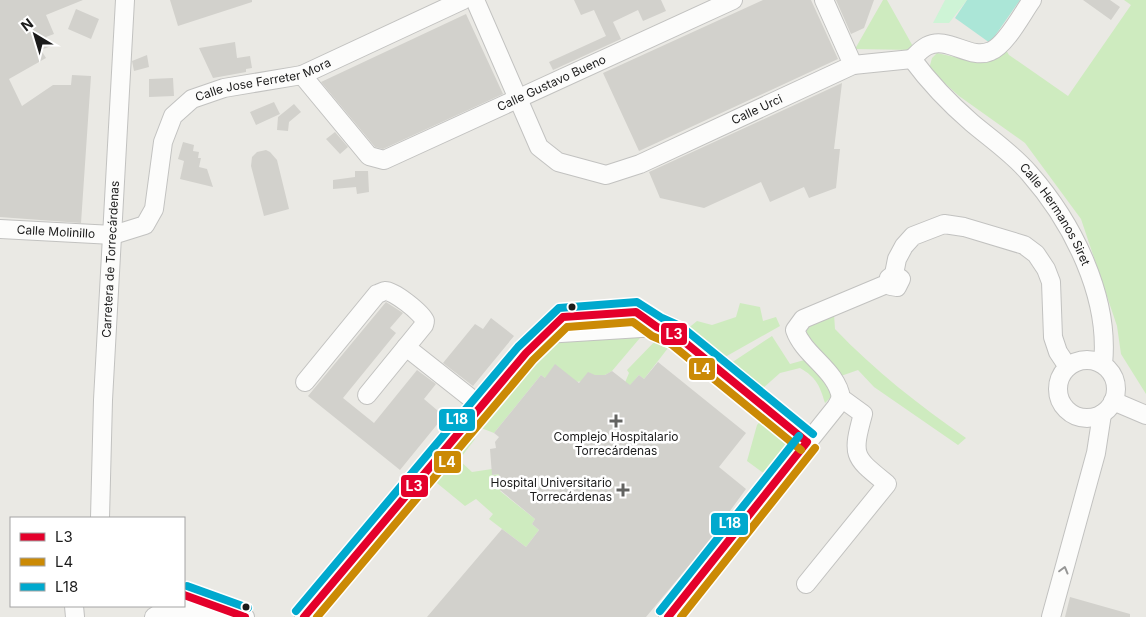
<svg xmlns="http://www.w3.org/2000/svg" width="1146" height="617" font-family="Inter,sans-serif">
	<style>
		.grass { fill: #ceebbf }
		.park { fill: #cef4d6 }
		.pitch { fill: #abe6d7 }
		.building { fill: #d2d1cc }
		.lines { fill: none; stroke-linecap: round; stroke-linejoin: round }
		.minor-casing { stroke: #c2c2c0; stroke-width: 20 }
		.minor { stroke: #fcfcfb; stroke-width: 18 }
		.bus-1-casing { stroke: #fff; stroke-width: 11 }
		.bus-2-casing { stroke: #fff; stroke-width: 11 }
		.bus-3-casing { stroke: #fff; stroke-width: 11 }
		.bus-1 { stroke: #e4002b; stroke-width: 8 }
		.bus-2 { stroke: #cb8a05; stroke-width: 8 }
		.bus-3 { stroke: #00a9ce; stroke-width: 8 }
		.oneway { stroke: #979796 }
		.bus-dot { fill: #1b1b1b; stroke: #fff; stroke-width: 2 }
		.poi-dot { fill: #636361; stroke: #fff; stroke-width: 2 }
		.labels { text-anchor: middle; stroke-width: 5; stroke-linejoin: round; paint-order: stroke }
		.street-label { font-size: 12px; fill: #1b1b1b; stroke: #fff }
		.poi-label { font-size: 12px; fill: #1b1b1b; stroke: #fff }
		.line-badge { stroke: #fff; stroke-width: 2 }
		.badge-label { font-size: 14px; text-anchor: middle; font-weight: bold; fill: #fff }
	</style>
	<rect width="100%" height="100%" fill="#eae9e4"/>
	<path class="grass" d="M883,0H887L915,50L855,49Z
		M1124,0H1146V394L1121,354L1117,326L1081,219L1025,143L959,96L929,69L932,58L937,53L972,61L1006,50L1009,55L1068,96L1131,5Z
		M740,303L760,307L763,321L776,317L780,326L725,357L686,330L697,321L712,325L736,317Z
		M834,314L835,329C875,371 919,405 966,438L958,445L874,387L858,370L841,376L806,333C809,321 824,318 834,314Z
		M645,332L612,371C589,386 571,382 545,378L541,375L494,433L468,423L545,334Z
		M661,335L695,355L687,363L668,348L644,379L639,375L628,388L624,385L629,373L627,370Z
		M772,336L790,364L808,359L834,394L825,403C820,386 816,377 800,368L780,373L761,390L728,365Z
		M765,416L797,442L766,475L747,461L757,425Z
		M469,434L475,439L459,460L472,472L492,469L493,475L499,474V481L505,485L500,491L535,519L532,524L539,530L526,547L489,519L493,514L476,499L465,506L432,479Z"/>
	<path class="park" d="M945,0H967L949,23H933Z"/>
	<path class="pitch" d="M967,0H1020L990,43L955,18Z"/>
	<path class="building" d="M0,0H83L46,15L54,34L46,37L51,46L41,50L46,58L9,79L22,106L53,85H71L72,75L91,76L81,223L0,217Z
		M170,0H252V2L178,26Z
		M574,0H661L666,11L643,21L638,10L613,22L621,39L553,70L549,62L606,36L594,10L581,15Z
		M763,0H811L838,59L639,151L603,73Z
		M836,0H874L864,28L851,34Z
		M1083,0H1110L1120,7L1111,20Z
		M76,9L99,19L91,39L68,29Z
		M466,14L503,94L383,149L375,147L321,82Z
		M235,42L237,58L250,56L252,68L246,69V72L213,78L199,48Z
		M147,55L149,67L134,71L132,61Z
		M173,78L174,96L149,97V79Z
		M842,83L834,149H840L836,188L809,198L804,187L770,202L761,182L704,208L660,198L649,172Z
		M274,102L280,114L256,125L250,112Z
		M294,104L301,112L289,122L288,131L277,130L278,117Z
		M335,132L348,147L340,154L326,139Z
		M183,142L194,145L193,151L199,152L198,158H201L199,167L207,169L213,187L180,179L184,161L178,159Z
		M266,150L270,152L277,160L289,209L264,216L251,166L252,157L257,152Z
		M355,171H368L369,192L357,194L356,187L333,189V180L355,177Z
		M386,302L403,313L390,328L396,333L343,398L374,423L417,370L436,384L424,399L444,416L400,470L308,396Z
		M491,318L514,336L473,386L443,363L475,324L483,329Z
		M658,362L746,433L719,467L746,489L727,515L732,519L716,540L712,538L646,617H427L502,529L526,547L539,530L532,524L535,519L500,490L505,485L499,481V474L492,475L490,449L496,448L495,442L499,437L494,433L541,375L545,378L555,364L579,383L588,372L595,375H605L612,371L630,385L639,375L644,379Z
		M1070,597L1130,614V617H1065Z"/>
	<g class="lines">
		<defs>
			<g id="minor">
				<path id="s1" d="M475,0L539,147L558,162L606,175L640,164L853,65L912,59"/>
				<path d="M824,0L853,65"/>
				<path id="s2" d="M1032,0C1022,14 1006,45 991,51C970,61 948,35 927,46C921,49 916,55 912,59C929,82 950,104 972,123C991,139 1013,154 1029,173C1073,223 1110,297 1103,364"/>
				<path id="s3" d="M302,75L369,156L384,160L733,0"/>
				<path id="s4" d="M0,229L113,235L145,225L154,209L163,142L173,116L192,99L224,88L302,75L463,0"/>
				<path d="M894,274L901,279L897,287L891,286L889,278L894,274L897,259L904,246L913,236L944,224L964,227L1024,245L1036,254L1046,269L1051,282L1053,337L1058,352L1068,367"/>
				<path d="M545,334L657,327"/>
				<path d="M406,347L482,407"/>
				<circle cx="1087" cy="389" r="29"/>
				<path d="M305,382L377,294C378,294 384,291 385,291C393,290 422,313 425,321L424,325L367,395"/>
				<path d="M1113,401L1146,415"/>
				<path id="s5" d="M100,518L103,400L125,0"/>
				<path d="M806,584L887,484C854,457 851,457 863,414L841,398C837,370 804,356 795,330L803,319L889,283"/>
				<path d="M184,595L245,617"/>
				<path d="M74,606L75,617"/>
				<path d="M154,617C166,607 201,613 216,617"/>
				<path d="M304,617L526,353L563,317L636,312L657,327L676,335L807,442"/>
				<path d="M668,617L836,407L841,398"/>
				<path d="M1051,617L1096,453L1102,414"/>
			</g>
		</defs>
		<use href="#minor" class="minor-casing"/>
		<use href="#minor" class="minor"/>
		<defs>
			<path id="bus-1" d="M184,595L245,617
				M304,617L526,353L563,317L636,312L657,327L676,335L807,442
				M668,617L807,442"/>
			<path id="bus-2" d="M317,617L533,360L567,327L633,322L652,336L671,344L801,450
				M681,617L815,448"/>
			<path id="bus-3" d="M187,586L248,608
				M296,611L518,347L559,308L637,302L662,318L682,327L813,434
				M660,611L799,436"/>
		</defs>
		<use href="#bus-1" class="bus-1-casing"/>
		<use href="#bus-2" class="bus-2-casing"/>
		<use href="#bus-3" class="bus-3-casing"/>
		<use href="#bus-1" class="bus-1"/>
		<use href="#bus-2" class="bus-2"/>
		<use href="#bus-3" class="bus-3"/>
	</g>
	<defs><path id="oneway-chevron" d="M-2-3.5L2.5 0L-2 3.5" fill="none" stroke-width="1.6" stroke-linecap="round" stroke-linejoin="round" transform="scale(1.25)"/></defs>
	<use class="oneway" href="#oneway-chevron" transform="translate(1064 570) rotate(-75)"/>
	<g class="bus-dot">
		<circle cx="572" cy="307" r="4.5"/>
		<circle cx="246" cy="607" r="4.5"/>
	</g>
	<g class="poi-dot">
		<path d="M613.5 413.5h5v5h5v5h-5v5h-5v-5h-5v-5h5z"/>
		<path d="M620.5 482.5h5v5h5v5h-5v5h-5v-5h-5v-5h5z"/>
	</g>
	<g class="labels">
		<g class="street-label">
			<text dy="4" stroke="none"><textPath href="#s4" startOffset="360">Calle Jose Ferreter Mora</textPath></text>
			<text dy="4" stroke="none"><textPath href="#s3" startOffset="305">Calle Gustavo Bueno</textPath></text>
			<text dy="4" stroke="none"><textPath href="#s1" startOffset="399">Calle Urci</textPath></text>
			<text dy="4" stroke="none"><textPath href="#s2" startOffset="365">Calle Hermanos Siret</textPath></text>
			<text dy="4" stroke="none"><textPath href="#s4" startOffset="56">Calle Molinillo</textPath></text>
			<text dy="4" stroke="none"><textPath href="#s5" startOffset="259">Carretera de Torrecárdenas</textPath></text>
		</g>
		<g class="poi-label">
			<text x="616" y="441">Complejo Hospitalario<tspan x="616" dy="14">Torrecárdenas</tspan></text>
			<text x="612" y="487" text-anchor="end">Hospital Universitario<tspan x="612" dy="14">Torrecárdenas</tspan></text>
		</g>
	</g>
	<g class="line-badge">
		<rect x="660" y="322" width="28" height="24" rx="5" fill="#e4002b"/>
		<rect x="688" y="357" width="28" height="24" rx="5" fill="#cb8a05"/>
		<rect x="438" y="408" width="38" height="24" rx="5" fill="#00a9ce"/>
		<rect x="433" y="450" width="29" height="24" rx="5" fill="#cb8a05"/>
		<rect x="400" y="474" width="29" height="24" rx="5" fill="#e4002b"/>
		<rect x="710" y="512" width="39" height="24" rx="5" fill="#00a9ce"/>
	</g>
	<g class="badge-label">
		<text x="674" y="339">L3</text>
		<text x="702" y="374">L4</text>
		<text x="457" y="424">L18</text>
		<text x="447" y="467">L4</text>
		<text x="414" y="491">L3</text>
		<text x="730" y="528">L18</text>
	</g>
	<rect x="10" y="517" width="175" height="90" fill="#ffffff" stroke="#a4a4a4"/>
	<rect x="20" y="533" width="25" height="8" fill="#e4002b" stroke="#a4a4a4"/>
	<text x="55" y="542" font-size="15" fill="#1b1b1b">L3</text>
	<rect x="20" y="558" width="25" height="8" fill="#cb8a05" stroke="#a4a4a4"/>
	<text x="55" y="567" font-size="15" fill="#1b1b1b">L4</text>
	<rect x="20" y="583" width="25" height="8" fill="#00a9ce" stroke="#a4a4a4"/>
	<text x="55" y="592" font-size="15" fill="#1b1b1b">L18</text>
	<g transform="translate(35 35) rotate(322)" stroke="#ffffff" stroke-width="4" paint-order="stroke">
	<path d="M0-4L9 19L0 12L-9 19Z" fill="#1b1b1b"/>
	<text y="-8" font-size="14" font-weight="bold" text-anchor="middle" fill="#1b1b1b">N</text>
	</g>
</svg>
